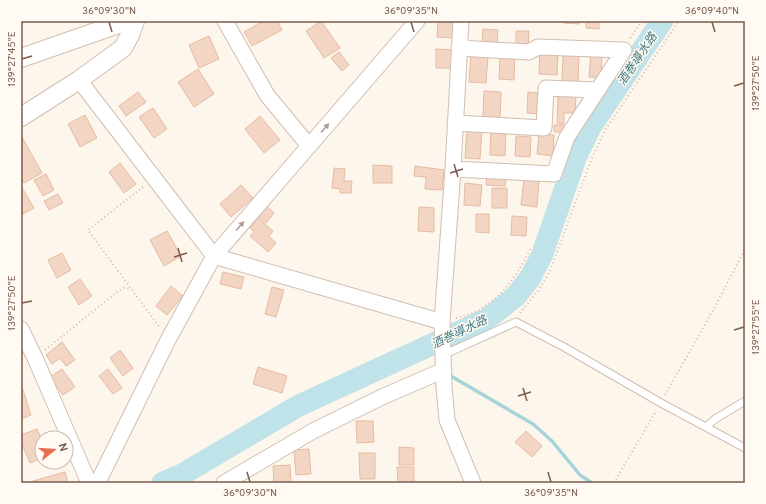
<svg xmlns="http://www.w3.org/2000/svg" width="766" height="504" font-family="Overpass,'Noto Sans JP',sans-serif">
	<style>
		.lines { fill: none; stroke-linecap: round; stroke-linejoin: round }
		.stream { stroke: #a5d3da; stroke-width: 3.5 }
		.river { stroke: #bfe3e8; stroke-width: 22 }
		.building { fill: #f3d5c3; stroke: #e6bba3 }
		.service-casing { stroke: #d1beb0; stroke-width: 9 }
		.minor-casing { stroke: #d1beb0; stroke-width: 17 }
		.tertiary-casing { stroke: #d1beb0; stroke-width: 20 }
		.path { stroke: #d9b8a5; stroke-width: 2; stroke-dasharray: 1 3; stroke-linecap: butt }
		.service { stroke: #fff; stroke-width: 7 }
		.minor { stroke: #fff; stroke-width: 15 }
		.tertiary { stroke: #fff; stroke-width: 18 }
		.oneway { fill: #af9d94 }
		.ticks { fill: none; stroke: #7a5c4d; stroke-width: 1.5 }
		.labels { text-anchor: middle; stroke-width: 3; stroke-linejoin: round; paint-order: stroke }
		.water-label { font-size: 12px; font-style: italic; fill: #437c86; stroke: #fffaf3 }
		.neatline { fill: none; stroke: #7a5c4d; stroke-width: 1.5 }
		.ticks-label { font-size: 10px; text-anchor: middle; fill: #7a5c4d }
	</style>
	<rect width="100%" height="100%" fill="#fdf6ec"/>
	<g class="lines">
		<path class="stream" d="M449,378V375L533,424L552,441L580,475L592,483"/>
		<path class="river" d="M162,483L183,474L298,406L487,319L516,296L530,278L542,255L576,157L591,126L662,21"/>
	</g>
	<path class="building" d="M263,21H277L282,30L252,46L244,32Z
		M321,21L340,48L324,58L306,31Z
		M438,21H454L453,38L437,37Z
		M564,21H580L579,24L564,23Z
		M586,21H599V29L586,28Z
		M483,29L498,30L497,45L482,44Z
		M516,31H529L528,47H516Z
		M209,36L219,59L199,68L189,45Z
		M436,49L453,50V68H436Z
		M540,51L558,52L557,75L539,74Z
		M339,52L349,65L342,71L331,58Z
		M591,53L602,54L601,78L589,77Z
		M471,55L488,56L486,83L469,82Z
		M563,55L579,56L578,82L562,81Z
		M500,56H515L514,80L499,79Z
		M198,69L214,94L194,107L178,82Z
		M484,91L501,92L500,118L483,117Z
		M138,92L146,102L126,116L119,106Z
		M528,92L540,93L539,114L527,113Z
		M558,94L576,95L575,113H564V124L557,123Z
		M153,108L167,129L154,138L139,117Z
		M85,115L97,138L80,147L68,124Z
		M260,116L280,140L264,153L245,129Z
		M554,125H563V132H554Z
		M467,128L482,129L480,159L465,158Z
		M491,130H506L505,156L490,155Z
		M539,134L554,135L553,156L537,154Z
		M516,136L531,137L530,157L515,156Z
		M22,137L42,173L24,183L21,177V138Z
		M120,163L136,184L124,193L109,172Z
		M373,165L392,166V183H373Z
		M415,166L444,170L442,190L425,189L426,177L414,176Z
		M334,168L345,169L344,181H352L351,193H340V189L332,188Z
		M46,174L54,190L43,196L34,180Z
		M487,176L506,178L505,186L486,185Z
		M524,179L539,180L537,207L521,205Z
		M465,183L482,185L480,206L464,205Z
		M241,185L253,198L231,217L220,204Z
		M21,186L34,208L21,215Z
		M492,188H507V208H492Z
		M58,194L63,203L49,210L44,201Z
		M267,206L274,213L266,223L258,216Z
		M419,207L434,208V232L418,231Z
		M476,214H489V233L476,232Z
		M512,216L527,217L526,236L511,235Z
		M258,218L273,231L269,236L276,243L268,252L250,236L254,232L250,228Z
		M167,231L181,256L164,266L150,240Z
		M62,253L71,270L57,278L48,260Z
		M223,272L244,277L241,289L220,284Z
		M80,279L92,296L79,305L68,287Z
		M171,286L183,296L167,315L156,306Z
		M272,287L284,290L276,317L265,314Z
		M62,342L75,360L66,366L60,358L52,364L46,355Z
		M120,350L133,368L123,376L110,358Z
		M258,367L287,376L282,393L253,384Z
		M62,369L75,387L63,395L50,377Z
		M108,369L122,388L113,394L99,376Z
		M22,387L31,415L21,419V388Z
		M356,421H373L374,442L357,443Z
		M37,429L42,441V458L30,463L21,442V435Z
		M526,431L542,446L532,457L515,442Z
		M399,447L414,448V465H399Z
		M309,449L311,474L296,475L294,450Z
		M359,453H375V479H360Z
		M290,465L291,483H274L273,466Z
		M397,467H414V483H398Z
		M65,472L68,483H26Z"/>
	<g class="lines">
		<defs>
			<path id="service" d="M443,355L516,322L564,347L661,403L745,448
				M706,427L715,419L745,401"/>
			<path id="minor" d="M225,21L267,95L309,146
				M461,21L453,169L442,322L444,387L447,420L473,483
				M79,80L214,256L442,322
				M455,123L544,128L546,88L598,90
				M453,169L554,174L567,137L624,50L538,47L529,52L459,48
				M21,329L35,358L89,483
				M95,483L100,478L168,340L214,256L417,21
				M224,483L313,431L382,397L444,370"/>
			<path id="tertiary" d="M21,58L127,21
				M21,117L79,80L123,48L130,35L135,21"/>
		</defs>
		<use href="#service" class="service-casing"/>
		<use href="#minor" class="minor-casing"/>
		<use href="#tertiary" class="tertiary-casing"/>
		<path class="path" d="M630,38L642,21
			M143,187L88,230L160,328
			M520,313L538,291L550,271L591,160L605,130L679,21
			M456,318C463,316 471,314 477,311C503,297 519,273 531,247
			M45,350L117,292L124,288L131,289
			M665,395L716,305L745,249
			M614,483L656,411"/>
		<use href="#service" class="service"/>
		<use href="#minor" class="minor"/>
		<use href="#tertiary" class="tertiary"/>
	</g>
	<defs><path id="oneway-solid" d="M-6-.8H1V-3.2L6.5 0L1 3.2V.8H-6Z"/></defs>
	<g class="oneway">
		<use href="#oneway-solid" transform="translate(325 128) rotate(-49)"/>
		<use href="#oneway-solid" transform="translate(240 226) rotate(-49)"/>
	</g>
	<path class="ticks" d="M109,22L112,32M411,22L414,32M712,22L715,32M22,59L32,56M734,86L744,83M454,164L458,177M450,173L463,169M178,248L182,262M174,257L187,253M22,303L32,301M734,330L744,327M523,388L527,401M518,396L531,392M247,472L250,482M548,472L551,482"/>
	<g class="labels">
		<g class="water-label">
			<text transform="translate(637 59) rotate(-56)" y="4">酒巻導水路</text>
			<text transform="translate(459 332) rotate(-26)" y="4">酒巻導水路</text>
		</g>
	</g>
	<rect width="766" height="504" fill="none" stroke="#fffaf3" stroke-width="44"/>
	<g transform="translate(54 450) rotate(73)"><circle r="19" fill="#fffaf3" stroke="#cabbb1"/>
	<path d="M0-3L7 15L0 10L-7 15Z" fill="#e76f51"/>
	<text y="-6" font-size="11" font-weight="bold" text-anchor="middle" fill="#7a5c4d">N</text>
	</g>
	<rect x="22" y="22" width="722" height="460" class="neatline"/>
	<g class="ticks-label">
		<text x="109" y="14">36°09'30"N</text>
		<text x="411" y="14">36°09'35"N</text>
		<text x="712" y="14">36°09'40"N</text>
		<text transform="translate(11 59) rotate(-90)" y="4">139°27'45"E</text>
		<text transform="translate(755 83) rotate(-90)" y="4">139°27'50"E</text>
		<text transform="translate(11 303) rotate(-90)" y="4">139°27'50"E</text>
		<text transform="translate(755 327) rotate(-90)" y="4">139°27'55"E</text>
		<text x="250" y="496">36°09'30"N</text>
		<text x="551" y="496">36°09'35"N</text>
	</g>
</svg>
